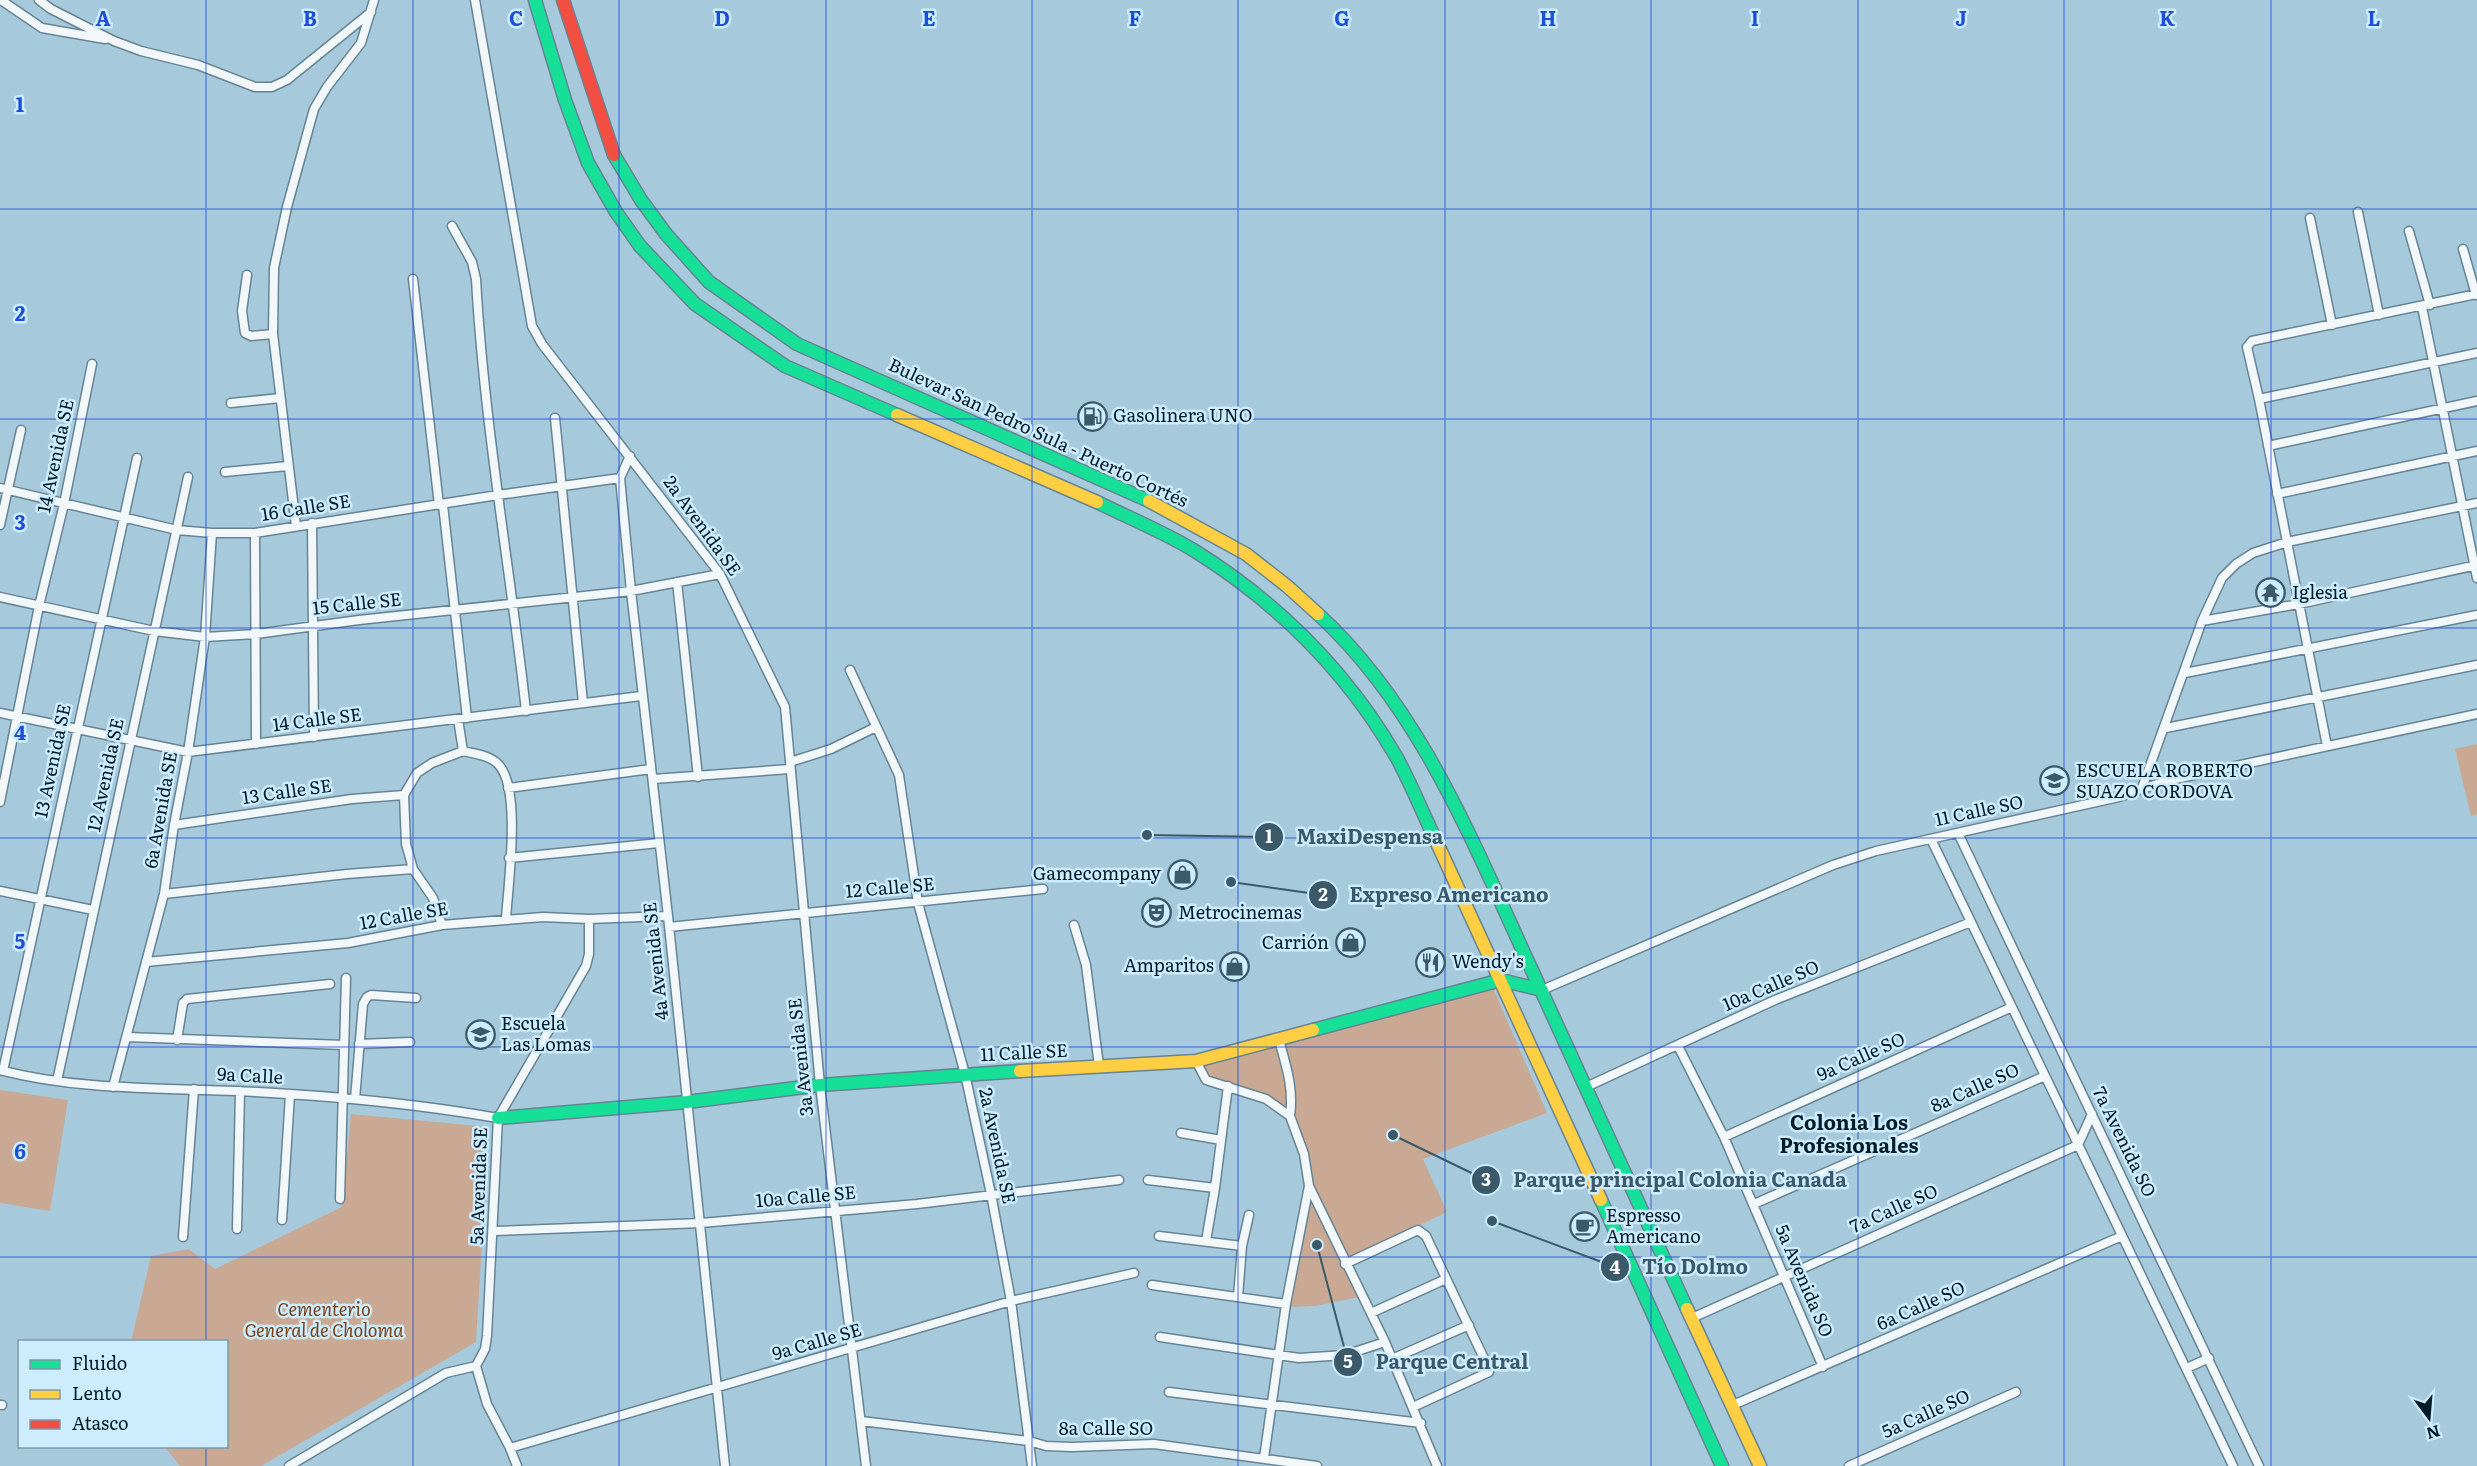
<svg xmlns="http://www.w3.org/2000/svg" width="2477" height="1466" font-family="Literata,serif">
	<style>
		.green { fill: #c9a993 }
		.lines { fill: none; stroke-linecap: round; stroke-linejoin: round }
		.street-casing { stroke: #678493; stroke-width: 11 }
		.fast-casing { stroke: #678493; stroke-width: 15 }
		.slow-casing { stroke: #678493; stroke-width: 15 }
		.jam-casing { stroke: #678493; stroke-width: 15 }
		.street { stroke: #f2f7fa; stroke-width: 8 }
		.fast { stroke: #16e098; stroke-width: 12 }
		.slow { stroke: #ffcf43; stroke-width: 12 }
		.jam { stroke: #f24e42; stroke-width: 12 }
		.grid { fill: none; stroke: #1d4ed8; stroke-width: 1.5; stroke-opacity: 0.55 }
		.labels { text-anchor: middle; stroke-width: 5; stroke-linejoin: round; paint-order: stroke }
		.poi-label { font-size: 18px; fill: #021c29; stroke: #cdecfe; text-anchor: start }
		.street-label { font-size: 18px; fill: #021c29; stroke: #cdecfe }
		.park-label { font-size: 18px; font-style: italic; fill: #7c4115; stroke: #cdecfe }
		.neighbourhood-label { font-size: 20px; font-weight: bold; fill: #021c29; stroke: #cdecfe }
		.grid-label { font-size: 20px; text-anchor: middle; font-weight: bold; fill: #1d4ed8; stroke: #cdecfe; stroke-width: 5; stroke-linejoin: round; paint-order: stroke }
		.leader { fill: none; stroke: #3b5968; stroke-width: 2 }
		.callout-dot { fill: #3b5968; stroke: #cdecfe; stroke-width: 2 }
		.mark-label { font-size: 18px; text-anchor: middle; font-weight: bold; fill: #fff }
		.callout-label { font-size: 20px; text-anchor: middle; font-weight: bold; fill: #3b5968; stroke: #cdecfe; stroke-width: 5; stroke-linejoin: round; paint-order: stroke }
	</style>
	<rect width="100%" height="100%" fill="#a6c9dc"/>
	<path class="green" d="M2477,744V814L2471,816L2455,749Z
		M1491,983L1547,1113L1423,1159L1447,1212L1346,1261L1311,1184L1292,1115L1268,1096L1206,1080L1196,1061Z
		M0,1090L68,1100L50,1211L0,1203Z
		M351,1114L489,1127L476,1342L261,1466H180L165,1447L226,1446V1342H131L151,1256L189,1249L215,1269L342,1207Z
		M1309,1193L1359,1297L1315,1306L1290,1307Z"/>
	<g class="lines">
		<defs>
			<path id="street" d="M1,0L42,28L105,39
				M39,0L51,9L114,41L141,51L198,65L255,87H272L287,80L371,12
				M475,0L532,326L542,344L720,574L785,707L820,1085L866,1466
				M2358,212L2379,315
				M2310,218L2332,325
				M452,226L472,262L476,279C484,424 510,567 526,711
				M2409,231L2430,305
				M2463,249L2476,295
				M247,275L242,311L245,333L251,336L273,334
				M413,279L439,505
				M2422,307L2477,578
				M2259,399L2477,353
				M231,403L280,398
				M555,418L583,703
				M2268,446L2477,401
				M630,456L620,478L631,591L668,916L725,1466
				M225,472L288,466
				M0,488L177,530L212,533H255L498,495L620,478
				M2277,494L2477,451
				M443,505L467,718
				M312,523L314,737
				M0,525L21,430
				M296,526L273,334L274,268L287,207L314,109L327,87L361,43L374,0
				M255,533L256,744
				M677,582L698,777
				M0,597L154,631L205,637L256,634L359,620L631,591L720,574
				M2202,621L2299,604L2477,565
				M850,670L899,775L918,903L965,1074L991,1194L1011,1301L1032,1466
				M2185,673L2477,615
				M0,713L188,752L641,696
				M458,719L463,751C475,754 489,755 498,764C522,788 508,885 506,919
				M2166,728L2477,665
				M2327,746L2259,399L2247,347L2252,341L2477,294
				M790,762L831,749L876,727
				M653,779L790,769
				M508,788L651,769
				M2142,788L2202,621L2222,578L2236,564L2253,553L2287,542L2477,503
				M0,802L39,606L64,504L92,364
				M174,825L352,799L404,795
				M1958,833L2259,1466
				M1931,839L2233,1466
				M509,858L659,843
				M0,891L93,910
				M164,894L347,874L413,869
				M442,925L433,898L413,869L406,844L404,795L417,773L432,763L463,751
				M1074,925L1086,965L1099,1066
				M669,927L1043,889
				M146,962L348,943L442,925L543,917L589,919L668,916
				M1542,990L1833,865L1876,851L2119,797L2166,781L2477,714
				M127,1037L344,1045
				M177,1040L183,1003L187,999L330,984
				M1279,1040C1286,1065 1294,1089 1290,1116
				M359,1044L410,1042
				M1678,1046L1724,1137L1823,1367
				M1196,1061L1206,1080L1266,1099L1290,1116L1304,1154L1309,1186L1385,1342L1437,1466
				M0,1070C77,1090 157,1088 236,1091C324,1095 412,1103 498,1118
				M3,1071L137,458
				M57,1081L188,477
				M113,1087L164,894L174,825L188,752L205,637L212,533
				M1586,1087L1775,1000L1971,922
				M355,1099L363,1004L367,997L371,995L416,998
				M1181,1133L1221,1140
				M1724,1137L2012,1007
				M1148,1180L1215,1188L1228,1086
				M340,1199L346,978
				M1754,1204L2045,1076
				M282,1220L290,1095
				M237,1229L240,1091
				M494,1231L701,1223L917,1204L1119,1180
				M1159,1236L1242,1246
				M183,1237L194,1089
				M1206,1241L1215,1188
				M1345,1264L1418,1230L1426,1236L1489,1369V1372L1413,1407
				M1152,1285L1286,1304
				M1238,1297L1242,1246L1249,1215
				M1371,1313L1446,1279
				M1692,1318L2078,1145L2092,1114
				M1160,1337L1299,1358L1345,1355L1385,1342
				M1392,1359L1469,1325
				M2187,1368L2209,1358
				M1169,1392L1421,1423
				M0,1405H2
				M1733,1405L2122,1236
				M861,1421L1029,1441L1046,1446L1072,1447L1154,1444L1317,1466
				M510,1448L1011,1301L1134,1273
				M1264,1458L1286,1304L1309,1186
				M289,1466L446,1373L476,1366
				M517,1466L510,1448L487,1404L476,1366L485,1349L487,1336L498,1118L586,966L589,954V919
				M1849,1466L2016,1392"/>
			<path id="fast" d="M535,0L565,100L588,163L616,212L640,246L695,304L785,366L897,415
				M614,155L641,200L666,234L709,282L797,344L1149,501
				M1097,502C1129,518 1164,532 1195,551C1278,603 1348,673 1397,758C1412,786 1424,816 1438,845
				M1318,614C1420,707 1473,843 1530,966C1582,1080 1635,1194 1687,1309
				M1313,1030L1501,980L1542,990
				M498,1118L687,1102L820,1085L1020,1071
				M1601,1200L1722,1466"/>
			<path id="slow" d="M897,415L1097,502
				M1149,501L1246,554L1287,586L1318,614
				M1438,845L1601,1200
				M1020,1071L1196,1061L1313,1030
				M1687,1309L1760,1466"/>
			<path id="jam" d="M563,0L614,155"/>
		</defs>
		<use href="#street" class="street-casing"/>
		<use href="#fast" class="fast-casing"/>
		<use href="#slow" class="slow-casing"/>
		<use href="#jam" class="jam-casing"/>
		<use href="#street" class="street"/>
		<use href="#fast" class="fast"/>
		<use href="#slow" class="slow"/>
		<use href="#jam" class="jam"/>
	</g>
	<path class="grid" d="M206,0V1342M413,0V1466M619,0V1466M826,0V1466M1032,0V1466M1238,0V1466M1445,0V1466M1651,0V1466M1858,0V1466M2064,0V1466M2271,0V1466M0,209H2477M0,419H2477M0,628H2477M0,838H2477M0,1047H2477M0,1257H2477M206,1446V1466"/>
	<defs>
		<symbol id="fuel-ring" viewBox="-11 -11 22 22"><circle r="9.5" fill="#cdecfe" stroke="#3b5968" stroke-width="1.5"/><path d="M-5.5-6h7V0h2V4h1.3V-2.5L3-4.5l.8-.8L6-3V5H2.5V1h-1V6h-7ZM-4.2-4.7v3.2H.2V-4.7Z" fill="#3b5968"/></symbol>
		<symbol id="temple-ring" viewBox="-11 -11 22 22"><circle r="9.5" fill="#cdecfe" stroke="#3b5968" stroke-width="1.5"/><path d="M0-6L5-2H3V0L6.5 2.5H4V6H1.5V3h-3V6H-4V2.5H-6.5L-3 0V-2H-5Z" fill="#3b5968"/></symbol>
		<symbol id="school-ring" viewBox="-11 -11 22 22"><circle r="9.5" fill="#cdecfe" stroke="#3b5968" stroke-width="1.5"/><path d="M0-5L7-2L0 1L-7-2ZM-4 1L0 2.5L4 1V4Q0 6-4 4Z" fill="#3b5968"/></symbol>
		<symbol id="shop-ring" viewBox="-11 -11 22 22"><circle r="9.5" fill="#cdecfe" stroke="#3b5968" stroke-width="1.5"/><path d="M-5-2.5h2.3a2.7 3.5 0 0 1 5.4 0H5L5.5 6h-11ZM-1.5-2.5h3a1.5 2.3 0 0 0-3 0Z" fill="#3b5968"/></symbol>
		<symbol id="theatre-ring" viewBox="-11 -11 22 22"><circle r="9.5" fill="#cdecfe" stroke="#3b5968" stroke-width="1.5"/><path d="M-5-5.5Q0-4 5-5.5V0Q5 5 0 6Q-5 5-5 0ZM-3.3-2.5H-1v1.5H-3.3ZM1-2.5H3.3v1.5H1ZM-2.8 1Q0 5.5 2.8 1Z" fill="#3b5968"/></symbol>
		<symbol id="restaurant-ring" viewBox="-11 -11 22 22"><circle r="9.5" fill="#cdecfe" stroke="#3b5968" stroke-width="1.5"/><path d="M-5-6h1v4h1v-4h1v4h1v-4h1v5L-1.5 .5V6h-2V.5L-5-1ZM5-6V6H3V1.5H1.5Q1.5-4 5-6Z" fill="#3b5968"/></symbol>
		<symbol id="cafe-ring" viewBox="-11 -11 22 22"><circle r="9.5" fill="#cdecfe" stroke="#3b5968" stroke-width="1.5"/><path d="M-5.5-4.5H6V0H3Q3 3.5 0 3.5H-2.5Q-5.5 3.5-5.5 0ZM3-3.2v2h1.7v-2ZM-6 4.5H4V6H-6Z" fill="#3b5968"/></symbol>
	</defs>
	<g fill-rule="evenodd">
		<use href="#fuel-ring" x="1076" y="400" width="33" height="33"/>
		<use href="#temple-ring" x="2254" y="576" width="33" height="33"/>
		<use href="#school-ring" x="2038" y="764" width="33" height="33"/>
		<use href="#shop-ring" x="1166" y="858" width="33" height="33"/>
		<use href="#theatre-ring" x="1140" y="896" width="33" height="33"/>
		<use href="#shop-ring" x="1334" y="926" width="33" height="33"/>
		<use href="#restaurant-ring" x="1414" y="946" width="33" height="33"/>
		<use href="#shop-ring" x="1218" y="950" width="33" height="33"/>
		<use href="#school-ring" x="464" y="1018" width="33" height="33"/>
		<use href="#cafe-ring" x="1568" y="1210" width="33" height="33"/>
	</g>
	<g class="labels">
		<g class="poi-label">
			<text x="1113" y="422">Gasolinera UNO</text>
			<text x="2292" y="599">Iglesia</text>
			<text x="2076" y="777">ESCUELA ROBERTO<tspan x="2076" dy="21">SUAZO CORDOVA</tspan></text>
			<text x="1161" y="880" text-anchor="end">Gamecompany</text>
			<text x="1178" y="919">Metrocinemas</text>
			<text x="1329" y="949" text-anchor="end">Carrión</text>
			<text x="1452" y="968">Wendy's</text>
			<text x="1214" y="972" text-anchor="end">Amparitos</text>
			<text x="501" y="1030">Escuela<tspan x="501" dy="21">Las Lomas</tspan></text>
			<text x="1606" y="1222">Espresso<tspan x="1606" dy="21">Americano</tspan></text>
		</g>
		<g class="street-label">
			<text transform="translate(1038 433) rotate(25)" y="6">Bulevar San Pedro Sula - Puerto Cortés</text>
			<text transform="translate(56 456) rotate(-78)" y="6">14 Avenida SE</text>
			<text transform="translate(306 508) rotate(-9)" y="6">16 Calle SE</text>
			<text transform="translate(702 526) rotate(54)" y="6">2a Avenida SE</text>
			<text transform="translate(357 604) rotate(-6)" y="6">15 Calle SE</text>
			<text transform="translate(317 720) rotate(-7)" y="6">14 Calle SE</text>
			<text transform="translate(53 761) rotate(-78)" y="6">13 Avenida SE</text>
			<text transform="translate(106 775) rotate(-78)" y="6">12 Avenida SE</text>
			<text transform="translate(287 792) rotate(-8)" y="6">13 Calle SE</text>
			<text transform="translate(161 810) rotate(-80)" y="6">6a Avenida SE</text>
			<text transform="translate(1979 811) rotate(-12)" y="6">11 Calle SO</text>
			<text transform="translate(890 888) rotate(-5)" y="6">12 Calle SE</text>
			<text transform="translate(404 916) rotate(-10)" y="6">12 Calle SE</text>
			<text transform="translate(656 961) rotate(-96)" y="6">4a Avenida SE</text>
			<text transform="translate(1771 986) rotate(-23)" y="6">10a Calle SO</text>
			<text transform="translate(1024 1053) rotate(-3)" y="6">11 Calle SE</text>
			<text transform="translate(801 1057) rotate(-96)" y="6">3a Avenida SE</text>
			<text transform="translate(1861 1057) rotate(-24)" y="6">9a Calle SO</text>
			<text transform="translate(250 1076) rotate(3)" y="6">9a Calle</text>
			<text transform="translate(1975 1088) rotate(-24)" y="6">8a Calle SO</text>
			<text transform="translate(2124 1142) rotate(64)" y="6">7a Avenida SO</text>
			<text transform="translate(997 1146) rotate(78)" y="6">2a Avenida SE</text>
			<text transform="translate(479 1186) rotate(-88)" y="6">5a Avenida SE</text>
			<text transform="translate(806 1197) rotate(-5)" y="6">10a Calle SE</text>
			<text transform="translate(1894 1209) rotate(-24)" y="6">7a Calle SO</text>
			<text transform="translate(1804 1281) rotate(67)" y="6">5a Avenida SO</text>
			<text transform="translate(1921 1306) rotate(-24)" y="6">6a Calle SO</text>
			<text transform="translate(817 1342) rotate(-16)" y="6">9a Calle SE</text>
			<text transform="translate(1926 1414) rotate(-24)" y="6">5a Calle SO</text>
			<text x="1106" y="1435">8a Calle SO</text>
		</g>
		<g class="park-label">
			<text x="324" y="1316">Cementerio<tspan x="324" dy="21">General de Choloma</tspan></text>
		</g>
		<g class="neighbourhood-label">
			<text x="1849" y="1130">Colonia Los<tspan x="1849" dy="23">Profesionales</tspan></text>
		</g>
	</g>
	<g class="grid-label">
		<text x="103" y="26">A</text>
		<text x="310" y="26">B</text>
		<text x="516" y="26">C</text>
		<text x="722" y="26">D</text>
		<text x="929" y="26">E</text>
		<text x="1135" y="26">F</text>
		<text x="1342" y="26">G</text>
		<text x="1548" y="26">H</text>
		<text x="1755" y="26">I</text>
		<text x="1961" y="26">J</text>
		<text x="2167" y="26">K</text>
		<text x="2374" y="26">L</text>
		<text x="20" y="112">1</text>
		<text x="20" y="321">2</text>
		<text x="20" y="530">3</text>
		<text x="20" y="740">4</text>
		<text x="20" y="949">5</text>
		<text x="20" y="1159">6</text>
	</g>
	<path class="leader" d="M1147 835L1269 837M1231 882L1323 895M1393 1135L1486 1180M1492 1221L1615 1267M1317 1245L1348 1362"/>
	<g class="callout-dot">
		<circle cx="1147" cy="835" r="6"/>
		<circle cx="1231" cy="882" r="6"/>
		<circle cx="1393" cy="1135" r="6"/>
		<circle cx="1492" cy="1221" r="6"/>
		<circle cx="1317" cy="1245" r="6"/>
		<circle cx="1269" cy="837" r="15"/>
		<circle cx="1323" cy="895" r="15"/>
		<circle cx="1486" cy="1180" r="15"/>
		<circle cx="1615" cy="1267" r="15"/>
		<circle cx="1348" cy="1362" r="15"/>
	</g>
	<g class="mark-label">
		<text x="1269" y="843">1</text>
		<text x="1323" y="901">2</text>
		<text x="1486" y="1186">3</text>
		<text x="1615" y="1274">4</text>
		<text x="1348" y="1368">5</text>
	</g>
	<g class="callout-label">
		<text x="1370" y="844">MaxiDespensa</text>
		<text x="1449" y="902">Expreso Americano</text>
		<text x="1680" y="1187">Parque principal Colonia Canada</text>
		<text x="1695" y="1274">Tío Dolmo</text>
		<text x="1452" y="1369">Parque Central</text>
	</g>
	<rect x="18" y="1340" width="210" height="108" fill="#cdecfe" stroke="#7c99a9" stroke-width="1.5"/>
	<rect x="30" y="1360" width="30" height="9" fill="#16e098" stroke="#7c99a9" stroke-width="1.5"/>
	<text x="72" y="1370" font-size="18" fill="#021c29">Fluido</text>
	<rect x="30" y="1390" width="30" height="9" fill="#ffcf43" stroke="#7c99a9" stroke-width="1.5"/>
	<text x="72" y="1400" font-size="18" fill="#021c29">Lento</text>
	<rect x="30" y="1420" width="30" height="9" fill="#f24e42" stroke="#7c99a9" stroke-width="1.5"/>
	<text x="72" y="1430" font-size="18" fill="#021c29">Atasco</text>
	<g transform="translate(2429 1418) rotate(164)" stroke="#cdecfe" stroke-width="4.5" paint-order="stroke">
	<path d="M0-4.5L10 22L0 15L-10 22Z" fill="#021c29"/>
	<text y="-9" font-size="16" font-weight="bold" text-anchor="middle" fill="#021c29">N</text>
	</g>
</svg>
